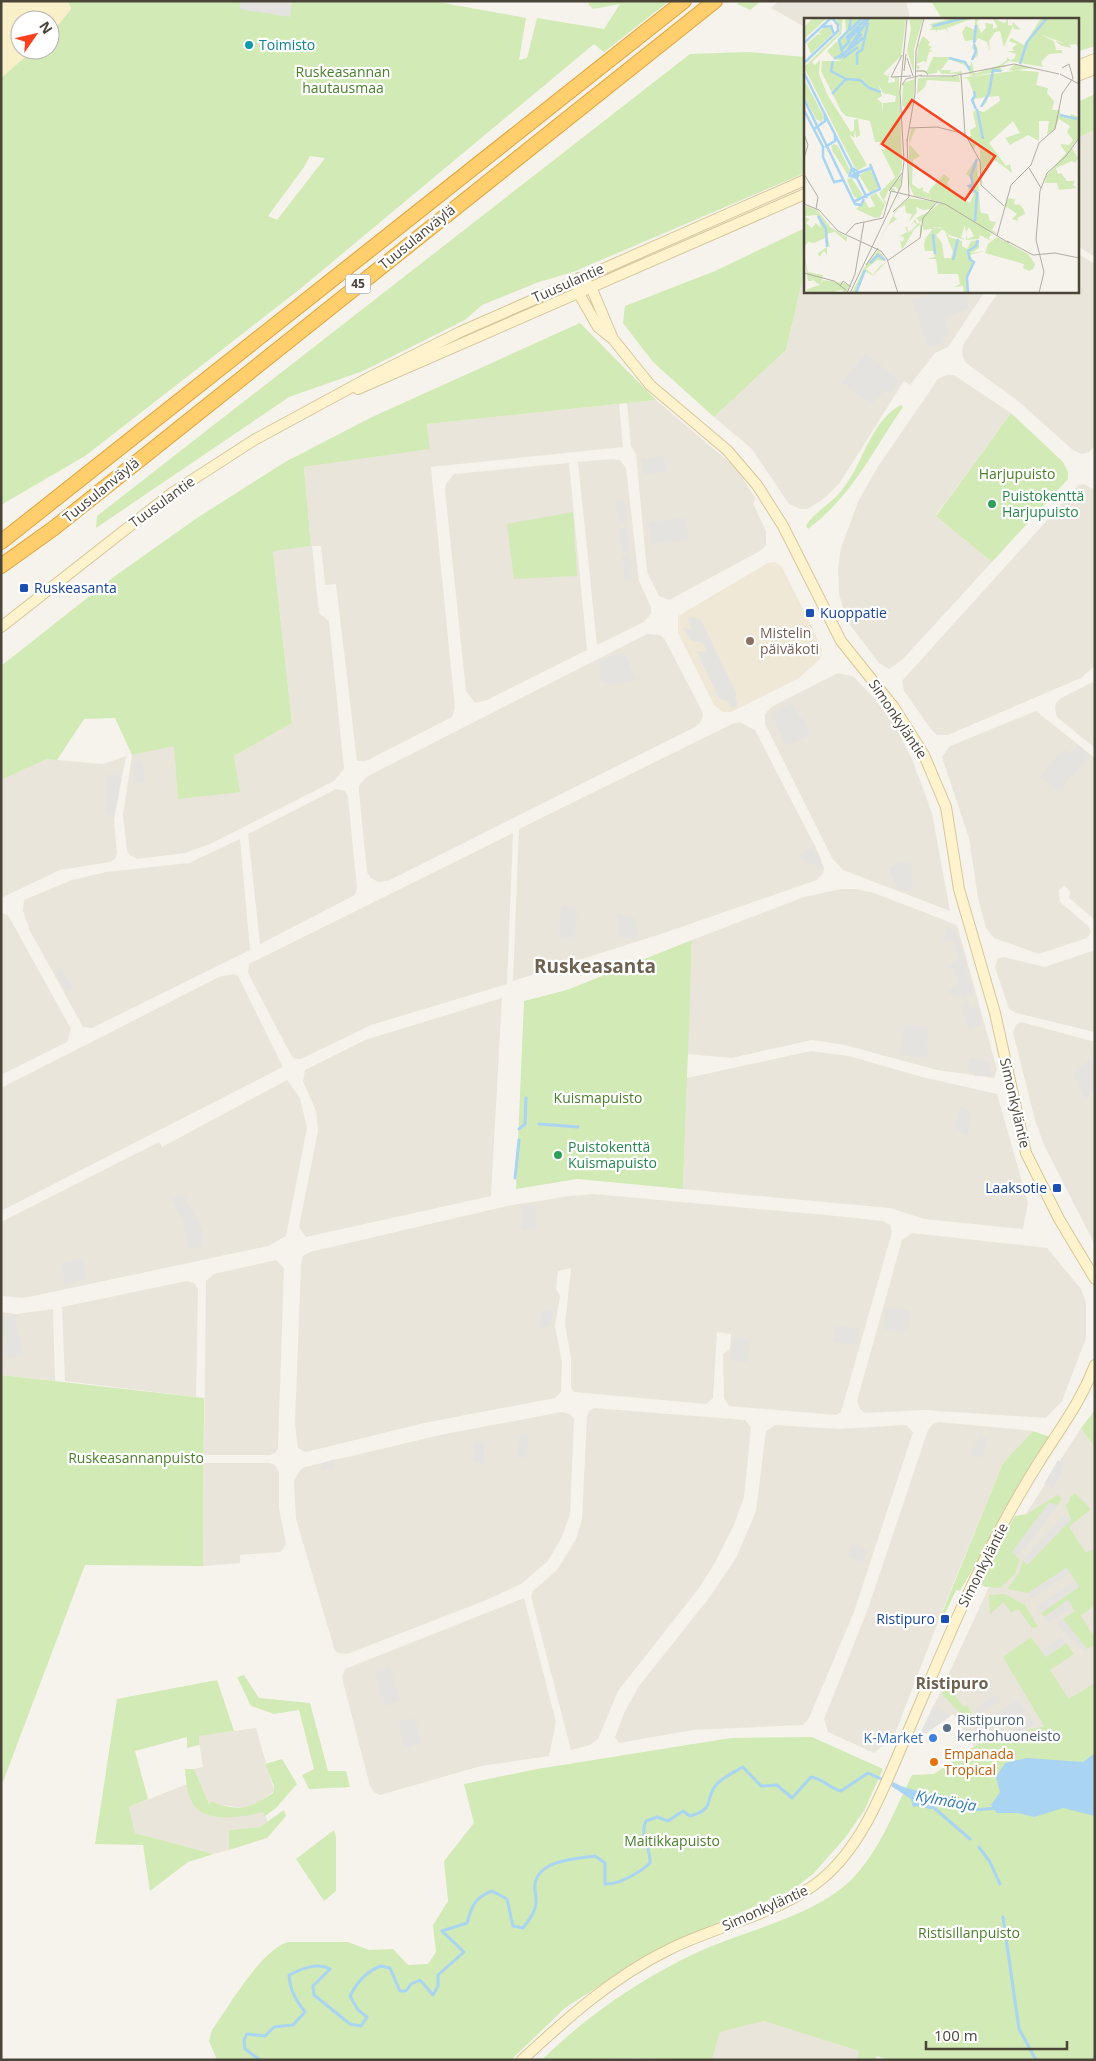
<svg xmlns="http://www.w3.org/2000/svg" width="1096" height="2061" font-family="'Open Sans',sans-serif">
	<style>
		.residential { fill: #eae5da }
		.education { fill: #efe8d6 }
		.green { fill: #d2eab5; fill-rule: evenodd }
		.sand { fill: #f9efc9 }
		.parking { fill: #e5e3e0 }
		.water { fill: #a9d4f2 }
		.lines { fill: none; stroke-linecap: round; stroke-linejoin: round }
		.stream { stroke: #a9d4f2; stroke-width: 3 }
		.secondary-casing { stroke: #d6c79b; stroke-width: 12 }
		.motorway-casing { stroke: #e0a43c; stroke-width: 16 }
		.secondary { stroke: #fff3cd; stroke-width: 10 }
		.motorway { stroke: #ffcf6e; stroke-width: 14 }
		.culture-dot { fill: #0f9aa8; stroke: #fff; stroke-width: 2 }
		.leisure-dot { fill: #2e9e5b; stroke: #fff; stroke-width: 2 }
		.transit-dot { fill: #1a4fb4; stroke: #fff; stroke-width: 2 }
		.education-dot { fill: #8d6e63; stroke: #fff; stroke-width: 2 }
		.service-dot { fill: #5c6f8a; stroke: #fff; stroke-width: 2 }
		.shop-dot { fill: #3f7fe0; stroke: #fff; stroke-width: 2 }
		.food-dot { fill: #e8710a; stroke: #fff; stroke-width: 2 }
		.labels { text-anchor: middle; stroke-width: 4.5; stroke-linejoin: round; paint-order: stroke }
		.shield { fill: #fff; stroke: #817c74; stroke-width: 1 }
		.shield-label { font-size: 12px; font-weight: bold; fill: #4b4439 }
		.culture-label { font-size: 14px; fill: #0d838f; stroke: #fff; text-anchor: start }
		.park-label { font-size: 14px; fill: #4a7f2a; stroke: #fff }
		.street-label { font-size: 14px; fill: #4b4439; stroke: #fff }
		.leisure-label { font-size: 14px; fill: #27864d; stroke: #fff; text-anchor: start }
		.transit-label { font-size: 14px; fill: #164399; stroke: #fff; text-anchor: start }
		.education-label { font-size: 14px; fill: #785e54; stroke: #fff; text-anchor: start }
		.service-label { font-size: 14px; fill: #4e5e75; stroke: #fff; text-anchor: start }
		.shop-label { font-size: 14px; fill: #366cbe; stroke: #fff; text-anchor: end }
		.food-label { font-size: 14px; fill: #c56008; stroke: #fff; text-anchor: start }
		.water-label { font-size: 15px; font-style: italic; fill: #2e7ab2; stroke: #fff }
		.quarter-label { font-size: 16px; font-weight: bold; fill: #6e6250; stroke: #fff }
		.district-label { font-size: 19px; font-weight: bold; fill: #6e6250; stroke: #fff }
		.inset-river { fill: none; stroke: #a9d4f2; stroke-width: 2.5 }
		.inset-road { fill: none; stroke: #b2ada4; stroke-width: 1 }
		.view { fill: #fc3f1d; fill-opacity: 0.15; stroke: #fc3f1d; stroke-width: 2.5 }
		.inset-edge { fill: none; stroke: #4b4439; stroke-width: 2.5 }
	</style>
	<rect width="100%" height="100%" fill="#f6f3ec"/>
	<path class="residential" d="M779,1H906L910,19H805V27L771,8Z
		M1095,130V257L1077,246V138Z
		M1077,253L1095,264V446L1089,452L1082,454L1073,450L1018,401L966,363L962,354L963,345L999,291H1077Z
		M805,269V291H985L948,347L935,353L910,385L904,381L839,484L821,501L807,509H801L789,504L752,449L714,417L786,350Z
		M946,375H954L1011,413L936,515L992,562L902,660L889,669L879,663L847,621L839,594L838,568L841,548L858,502L877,468L938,379Z
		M656,400L736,468L756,499L753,503L766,531V545L760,551L669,600L659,596L647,572L636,454L631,446L627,403Z
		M619,404L623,447L431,467L455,708L452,717L366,761H357L336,584L325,585L321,546H312L319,613L329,621L344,769L334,781L210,844L185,853L137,859L130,855L127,851L123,815L132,755L174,745L239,792L234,756L292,723L273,550L311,546L304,467L429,449L427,424Z
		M612,459L620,460L626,468L639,581L651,607V614L644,622L597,645L578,462Z
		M569,463L587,650L487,700L475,703L466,691L445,490L446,484L454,474Z
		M1084,484L1095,490V666L1081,678L948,735H937L931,729L904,691L902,681L1079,485Z
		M647,634L661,635L665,640L701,709L703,714L701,722L695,727L388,881L378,882L371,878L367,872L359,793V786L366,777Z
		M838,673L854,677L873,697L894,724L912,759L932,813L950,911L843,870L832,858L765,724V714L771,707Z
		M1095,681V748L1057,717L1055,709L1056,703L1061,698Z
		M1036,711L1095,758V920L1069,898L1070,892L1064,885L1059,890L1060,902L1088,926L1091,932L1087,938L1039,954L994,938L986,928L978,898L969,838L942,757L950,746Z
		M739,722L755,730L818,852L824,868L823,873L817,880L664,933L513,981L519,829L732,724Z
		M126,756L114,820L117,853L115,859L110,862L60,870L1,898V780L47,759L103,764Z
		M336,789L345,791L348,797L357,888L355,895L260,944L248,834Z
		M513,833L507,984L371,1025L301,1059H295L291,1055L248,973L249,964Z
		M240,839L250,950L92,1028L83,1027L30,931L23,911L24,900L72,880L106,872L189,863Z
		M841,889H856L874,893L957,925L997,1069L994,1078L937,1070L845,1045L812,1040L731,1058L687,1054L692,940L804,897Z
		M1,913L8,915L71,1029L67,1042L1,1075Z
		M1095,950V1032L1016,1013L1009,1009L995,967L998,958L1004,957L1045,967Z
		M234,974L238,976L283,1067L1,1211V1088L219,977Z
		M502,998L491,1196L306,1237L299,1227L318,1131L316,1111L303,1081L305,1070L365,1040Z
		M1021,1022L1095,1042V1245L1044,1145L1035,1120L1013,1033L1016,1025Z
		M811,1051L849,1056L922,1077L997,1094L1028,1203L1023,1229L924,1219L890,1208L683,1189L687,1078Z
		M287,1080L300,1098L307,1128L286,1236L268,1246L24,1298L1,1296V1222L159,1142L162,1147Z
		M594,1194L836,1216L883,1221L890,1225L892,1232L841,1412L837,1415L729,1406L724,1398L723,1354L730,1349L731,1334L717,1332L713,1398L706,1404L574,1392L571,1387V1357L565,1325L571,1268L558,1271L556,1289L560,1296L555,1326L562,1362L561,1392L555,1398L424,1423L306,1452L298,1448L295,1424L301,1265L303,1256L310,1252L507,1206L570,1196Z
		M912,1233L1047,1248L1081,1289L1086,1303V1338L1062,1401L1046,1418L924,1410L865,1413L860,1409L857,1401L902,1240Z
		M276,1260L284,1268L278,1448L275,1453L270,1455H204L206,1281L214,1274Z
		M187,1281L194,1283L198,1289L196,1397L65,1381L62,1307Z
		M53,1309L55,1381L1,1375V1312L16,1314Z
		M594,1408L745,1420L751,1427L744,1497L734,1525L715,1563L699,1588L618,1691L598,1739L590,1745L571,1750L531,1596L533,1591L557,1570L576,1539L582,1519L587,1416L589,1411Z
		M562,1412L570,1414L574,1419L570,1514L562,1537L548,1561L521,1584L484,1601L347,1654L338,1653L335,1651L296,1519L294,1481L300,1470L305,1467L440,1435Z
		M939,1422L1033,1431L1003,1463L947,1599L894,1736L874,1753L828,1732L824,1719L869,1606L928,1430L933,1424Z
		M775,1425L838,1429L906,1425L913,1432L854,1612L809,1718L803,1725L693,1730L619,1743L615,1737L625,1711L639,1686L709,1598L736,1558L756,1511L766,1431Z
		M1081,1428L1095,1448V1700L1056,1723L982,1741L974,1746L953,1714L919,1738L1015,1531Z
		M204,1463H270L275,1465L279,1472V1508L286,1544L283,1549L280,1552L240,1555V1563L203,1566Z
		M524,1598L556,1722L549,1756L481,1766L380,1795L374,1792L370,1786L342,1678L345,1669Z
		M256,1728L274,1791L255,1805L246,1808L220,1805L211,1801L209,1804L194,1769L203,1767L198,1736Z
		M187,1784L192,1802L202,1812L216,1817L264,1812L268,1822L260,1827L229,1830V1850L214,1854L135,1833L129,1807Z
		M764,2021L860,2051L857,2060H712L720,2032Z"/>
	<path class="education" d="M775,562L782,567L812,627L822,649L820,659L799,678L731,712H722L714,705L678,633V616L768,563Z"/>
	<path class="green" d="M68,1H432L526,18L519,60L527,58L537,18L604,29L620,4L593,9L588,4L591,1H669L604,52L594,44L300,289L85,456L1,505V78L33,50H50V35L71,9ZM310,156L325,158L277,220L268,216L304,167Z
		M740,1H761L750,10L737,4Z
		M931,1H1095V46L1077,52V19H942Z
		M749,52L805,57V173L573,272L539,282L482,305L465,320L363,371L289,397L96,528L97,516L690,54Z
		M1095,94V130L1077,138V102Z
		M805,228V269L786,350L714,417L653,362L623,323L625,306L715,271Z
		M580,323L656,400L427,424L430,449L304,467L311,546L273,551L292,723L234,756L240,792L178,799L174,746L132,755L115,718L84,719L57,760L47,759L1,780V666L115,576L197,518L285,462L372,417Z
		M901,405L903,407C871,453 854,494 808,529L806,526C811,515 834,501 842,490C863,465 870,421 901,405Z
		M1011,413L1063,462L1068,472V479L992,562L936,516Z
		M573,512L577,576L514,579L507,524Z
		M692,940L683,1189L577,1179L516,1189L524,1001L567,990Z
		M1,1375L204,1398L203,1566L85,1565L1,1787Z
		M1095,1410V1448L1081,1428Z
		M1033,1431L1050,1437L960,1591L956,1590L944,1616L940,1618L1003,1463Z
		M1075,1493L1091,1509L1069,1527L1086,1553L1095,1548V1605L1081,1616L1095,1638V1644L1087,1649L1063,1619L1075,1611L1068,1601L1044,1617L1041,1613L1079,1587L1067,1568L1028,1593L1007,1589L1019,1573L1023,1560L1027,1565L1071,1519L1065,1505L1069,1502L1070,1497Z
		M1057,1495L1062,1498L1058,1505L1049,1503L1012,1552L1020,1559L1015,1574L1000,1588L985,1587L979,1583L1015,1516L1027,1514Z
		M1005,1594L1025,1605L1038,1627L1032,1628L1018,1609L1011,1613L1004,1602L990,1614L989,1595Z
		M1031,1637L1046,1657L1066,1643L1074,1654L1050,1670L1069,1699L1095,1683V2060H889L877,2056L875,2060H857L859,2051L764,2021L720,2032L712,2060L635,2058L542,2060C586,2016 642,1978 698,1952C746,1930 817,1916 854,1877C881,1848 895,1809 912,1775L934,1774L982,1741L1044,1726L1003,1657Z
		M244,1675L259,1698L310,1703L328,1771H346L350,1787L309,1789L302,1775L314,1769L299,1710L274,1714L251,1706L237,1677Z
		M217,1680L234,1731L199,1736V1745L187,1748V1737L135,1751L148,1799L129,1807L135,1833L214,1854L188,1862L150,1891L143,1845L95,1844L117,1699Z
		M945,1688L950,1690L964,1707L967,1705L972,1714L986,1722L982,1725L959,1712L942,1694Z
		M812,1737L883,1769L864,1811L845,1838L813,1874L792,1890L668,1944L633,1964L565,2008L511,2060H217L209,2041L212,2030C229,2006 261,1950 288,1942H348L369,1950L393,1949L408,1965L428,1964L436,1952L433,1925L448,1901L444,1861L474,1823L464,1784L537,1769L731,1738Z
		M282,1759L297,1784L276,1808L265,1816L263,1812C244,1817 205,1824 193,1804C187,1794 186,1781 185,1769H194L209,1804L211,1801C238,1813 250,1808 273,1793L274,1786L265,1764Z
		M284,1810L286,1816L267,1838L229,1850V1830L260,1827Z
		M334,1830L336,1837V1891L324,1901L296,1859Z"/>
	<path class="sand" d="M1,1H68L71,9L50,35V20H20V50H33L1,78Z"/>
	<path class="parking" d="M241,1H292L290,17L239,9Z
		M939,291H964L970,308L945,318L949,334L943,336L945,342L928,348L912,300Z
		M866,353L899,381L890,394L885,390L871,405L842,382Z
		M665,456L667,472L644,474L642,459Z
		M624,499L627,523L620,524L616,500Z
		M685,518L688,540L652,544L649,522Z
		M627,527L629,551H622L619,528Z
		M630,556L632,579L624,580L622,557Z
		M692,617L701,620L737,694L735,699L738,705L731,709L728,702L719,698L696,651L706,652L703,643L690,640L683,628L692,629L687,619Z
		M624,652L637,680L607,685V681L601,682L599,660Z
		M792,703L799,716H803L811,735L786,746L771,713Z
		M1078,745L1090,756L1058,792L1040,776L1064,749L1071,754Z
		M142,760L147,782L133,784V762Z
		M120,773L121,780L114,814L107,815V775Z
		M812,848L819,857L824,869L800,859L801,854Z
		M910,862L914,890L903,891L899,889L889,868L897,863Z
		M561,905L577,907L575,939L558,937Z
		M618,914L634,917L639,936L633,939L618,937Z
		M945,926L953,929L958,937L974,995L970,996L969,993L966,994V997L949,994V990L959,984L954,968L948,969L947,965L955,962V959L959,957L954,940L940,944L947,932Z
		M61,967L73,988L66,992L54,971Z
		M968,1002L970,1009L977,1005L983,1024L968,1029L961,1005Z
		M903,1024L928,1028L927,1058L900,1054Z
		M1091,1057L1095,1058V1088L1085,1100L1074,1075Z
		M970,1058L989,1062L991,1076H975V1073L968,1072Z
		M960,1106L967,1109L972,1115L969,1136L954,1130Z
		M183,1194L202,1229L203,1246L189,1249L184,1225L171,1199Z
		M523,1205L537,1206L536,1230L521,1229Z
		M83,1258L86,1279L64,1285L61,1263Z
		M885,1307L910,1310L908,1332L884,1330Z
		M553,1309L551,1326L539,1327L542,1310Z
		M15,1315L23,1354L6,1359L1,1318Z
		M835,1326L859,1328L858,1344L834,1343Z
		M733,1338L749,1339L748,1362L731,1360Z
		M518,1434H529L527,1458L517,1457Z
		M979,1436L988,1439L981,1458L971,1455Z
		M475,1441L484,1442V1463L474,1462Z
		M335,1459L334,1469H322V1463Z
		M1058,1460L1065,1464L1053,1489L1044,1484Z
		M1049,1503L1058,1505L1018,1557L1012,1552Z
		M1065,1514L1071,1520L1027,1565L1023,1560Z
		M853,1543L868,1550L862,1563L847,1556Z
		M1066,1568L1070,1573L1032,1598L1028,1593Z
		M1075,1581L1079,1586L1041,1613L1037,1607Z
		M1068,1600L1072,1606L1048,1623L1044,1617Z
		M1063,1619L1087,1649L1084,1652L1073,1639L1071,1641L1057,1623Z
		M1061,1637L1066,1643L1046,1657L1041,1651Z
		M390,1668L400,1701L384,1706L375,1672Z
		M996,1694L1000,1701L979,1715L975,1709Z
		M1017,1699L1026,1711L1002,1727L993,1715Z
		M934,1704L951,1716L919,1738V1736Z
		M415,1718L421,1743L405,1748L398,1722Z
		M1031,1718L1035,1724L1014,1738L1010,1733Z"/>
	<path class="water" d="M1095,1753V1816L1063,1808L1034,1817L1018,1813H997L991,1805L1000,1792L996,1777L1005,1763L1027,1758L1083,1762Z
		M893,1782C915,1794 936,1792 959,1799L965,1809L963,1811L940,1805C926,1812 933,1809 920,1806L913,1807L911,1799L891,1786Z"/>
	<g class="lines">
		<path class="stream" d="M539,1124L578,1127
			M519,1129L525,1124L526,1098
			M515,1178L519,1140
			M933,1807L970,1839
			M962,1808L974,1810L997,1808
			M979,1847L990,1862L1000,1884
			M1003,1917L1019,2029L1036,2060
			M260,2060L245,2049L244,2040L247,2034L265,2036L274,2027L293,2025L305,2012C296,2000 290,1991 289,1975C301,1969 317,1962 330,1969L313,1986L314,1995L350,2024L361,2026L367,2017L358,2010L350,1996C357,1982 367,1971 381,1966L390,1968L400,1991H406L411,1984L420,1980L433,1995L438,1986V1975L464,1952L442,1931L467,1923C472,1906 474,1898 492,1891L507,1899L513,1926L523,1928C529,1920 537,1910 536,1900C536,1894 534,1889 535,1884C539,1860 575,1859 595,1856L605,1863V1884C618,1885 641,1872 650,1863C651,1847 639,1836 646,1821L657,1817L668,1821L683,1811L690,1816C716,1809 704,1800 716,1785C723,1777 734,1772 743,1767L761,1786L777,1785L792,1798L811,1777C824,1779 829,1788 841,1791L868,1773L886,1781"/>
		<defs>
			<path id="secondary" d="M1077,66L1095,59
				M1077,76L1095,69
				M579,278L578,292L598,327L613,339L650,385L727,450L757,485L783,526L841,641L893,706L924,755L946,807L959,889L995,1013L1026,1153L1059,1219L1095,1279
				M588,284L591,287L613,339
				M358,389L805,194
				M1,627L172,493L254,440L372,376L460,332L805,180
				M522,2060C567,2018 613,1977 668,1950C717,1925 780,1914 822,1879C865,1843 885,1784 907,1734C935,1669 961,1604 994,1541C1007,1516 1021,1491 1036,1467C1058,1431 1079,1406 1095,1365"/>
			<path id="motorway" d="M1,542L684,1
				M1,566L54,528L715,1"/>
		</defs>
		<use href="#secondary" class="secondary-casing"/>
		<use href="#motorway" class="motorway-casing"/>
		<use href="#secondary" class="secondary"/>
		<use href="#motorway" class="motorway"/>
	</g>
	<circle class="culture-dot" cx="249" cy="45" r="5"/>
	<g class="leisure-dot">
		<circle cx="992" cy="504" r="5"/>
		<circle cx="558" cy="1155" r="5"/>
	</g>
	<g class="transit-dot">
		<rect x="19" y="583" width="10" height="10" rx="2.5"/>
		<rect x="805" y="608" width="10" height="10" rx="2.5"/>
		<rect x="1052" y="1183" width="10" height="10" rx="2.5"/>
		<rect x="940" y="1614" width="10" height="10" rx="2.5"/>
	</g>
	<circle class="education-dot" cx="750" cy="641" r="5"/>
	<circle class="service-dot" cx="947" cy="1728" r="5"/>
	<circle class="shop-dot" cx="933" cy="1738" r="5"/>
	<circle class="food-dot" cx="934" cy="1762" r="5"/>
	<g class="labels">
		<rect class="shield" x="345.5" y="274.5" width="25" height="19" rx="4"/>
		<g class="shield-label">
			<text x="358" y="288">45</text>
		</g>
		<g class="culture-label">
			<text x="259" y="50">Toimisto</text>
		</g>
		<g class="park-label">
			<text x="343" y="77">Ruskeasannan<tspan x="343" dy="16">hautausmaa</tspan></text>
			<text x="1017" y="479">Harjupuisto</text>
			<text x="598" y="1103">Kuismapuisto</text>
			<text x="136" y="1463">Ruskeasannanpuisto</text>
			<text x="672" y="1846">Maitikkapuisto</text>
			<text x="969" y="1938">Ristisillanpuisto</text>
		</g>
		<g class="street-label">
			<text transform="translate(417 237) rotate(-39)" y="5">Tuusulanväylä</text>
			<text transform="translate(568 283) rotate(-24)" y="5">Tuusulantie</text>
			<text transform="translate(101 490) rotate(-39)" y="5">Tuusulanväylä</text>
			<text transform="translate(162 502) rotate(-36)" y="5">Tuusulantie</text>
			<text transform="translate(898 719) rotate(56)" y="5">Simonkyläntie</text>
			<text transform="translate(1015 1103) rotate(77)" y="5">Simonkyläntie</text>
			<text transform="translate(983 1565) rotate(-63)" y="5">Simonkyläntie</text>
			<text transform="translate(765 1908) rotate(-24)" y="5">Simonkyläntie</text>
		</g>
		<g class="leisure-label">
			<text x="1002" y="501">Puistokenttä<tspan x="1002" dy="16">Harjupuisto</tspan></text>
			<text x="568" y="1152">Puistokenttä<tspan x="568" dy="16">Kuismapuisto</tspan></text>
		</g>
		<g class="transit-label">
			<text x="34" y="593">Ruskeasanta</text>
			<text x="820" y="618">Kuoppatie</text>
			<text x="1047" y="1193" text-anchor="end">Laaksotie</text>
			<text x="935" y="1624" text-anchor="end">Ristipuro</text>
		</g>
		<g class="education-label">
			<text x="760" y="638">Mistelin<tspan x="760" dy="16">päiväkoti</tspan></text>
		</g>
		<g class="service-label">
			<text x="957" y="1725">Ristipuron<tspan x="957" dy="16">kerhohuoneisto</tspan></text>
		</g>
		<g class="shop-label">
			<text x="923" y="1743">K-Market</text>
		</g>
		<g class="food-label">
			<text x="944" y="1759">Empanada<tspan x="944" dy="16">Tropical</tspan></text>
		</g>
		<g class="water-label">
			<text transform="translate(946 1801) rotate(10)" y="5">Kylmäoja</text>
		</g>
		<g class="quarter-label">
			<text x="952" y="1689">Ristipuro</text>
		</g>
		<g class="district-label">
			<text x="595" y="973">Ruskeasanta</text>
		</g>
	</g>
	<g transform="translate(804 18)">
		<rect width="275" height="275" fill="#f6f3ec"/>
		<path d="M9,0H23L0,21V9ZM35,0H39L37,16L8,44L11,47L16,42L15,56L24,78L47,114L50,112V102L54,101L56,117L52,120L51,112L50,120L45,116L63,147L55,152L51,150L0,49L35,15L36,8L32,3ZM41,0H102L97,38L79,56L84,58L86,52L84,65L91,64V60L87,59H95L98,149L95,159L86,169L98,157L99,150L95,174L92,169H88L93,175L85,171L80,182L82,184L83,189L75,175L91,159L77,131L81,133L80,123L75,128L76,124H71L66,103L42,98L37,93L17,53L18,43H38L29,40L23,33L42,15ZM74,65L79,75L92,78L91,84L79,85L78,96V85L73,81L78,78ZM105,0H119L110,31V55L103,33L107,11ZM149,0H170L143,10L144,16L142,11L133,12V15L132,12H125L128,10L126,6ZM175,0L173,5L177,15L182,10L181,5L189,6V11L194,9L188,0L201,5L204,0V7L208,8L209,4L217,12H222L210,11L209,8L200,29L196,13L191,14L185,23L186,33L183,24L174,20L170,27L173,28L174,37L169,42L171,33L168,30L170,22L161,23L158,14L162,8L171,12V1ZM237,0H275V31L272,26L265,27L268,30L258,28L251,23L260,25L235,16L250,23L252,32H258V35L245,36L237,44L239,49L205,43L199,47L203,49H196L199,53L164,59L169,56L159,57L165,56V49L145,41L137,52H147L146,55L158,53V56H138L134,51L133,55L125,56L113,52H114L112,49L114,28L119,18L126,24L124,27L128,29L125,32L130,33L125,34L122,45L120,43L112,46L116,49L114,52L123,53L129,39H146L166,48L168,43L170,55H173L196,47L203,42V39L206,42L210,41L212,36L203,33H210L208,30L213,26L205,23L207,20L220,27ZM21,9L27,10L28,16L7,36L3,26L14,16L17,17L15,14ZM211,46L230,50L211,52L235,54L232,67L244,70L243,75L250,83L248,92H256V97L251,111L243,117L245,103H235V123L224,117L206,127L201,120L216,115L209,103L185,125L202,148L206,146L208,155L191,142L185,147L186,150L184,147L180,150L177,160L181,169L176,160V131L172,127L169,132L164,123L166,126L170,123L164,118H167L166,112L172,109L169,95L172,91L167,82L170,76L164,61L158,60L210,53L205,52ZM195,78L196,83L180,94L172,92L170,81L182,79L181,85L177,87L178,89L183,84L184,79ZM155,58L156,64L123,62L121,69L113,76L114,60ZM0,61L20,99L17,104L12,101L0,78ZM111,61L109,85L106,91L98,88L99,65ZM267,96L275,99V119L264,134L268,130L274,140L271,145L268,143L252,150L254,156L257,155L263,163H271L269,167L273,170L255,172L253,165H241L242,158L262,135L256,126L265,127L269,122L263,114L266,108L255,101L256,97L266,99ZM112,110L105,126L116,138L109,142L108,166L115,171L119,169V173L126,176V181L110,178L105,166V122L107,111ZM30,126L34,128L46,152L44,157L29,134L27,128ZM173,139L176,191L177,195L184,196L186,203L192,204L188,212L194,216L183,213L188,216L185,220L187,223L176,217L175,221L162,222V216L163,221L170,218L165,209L162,215L161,207L157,219L161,222L145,217L136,209L120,212L118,202L115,206L117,207L118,212V215L116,219V207L106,214L110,212L98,232L96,222L99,224L100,219L96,218L103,214L101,209H105L103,210L105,216V214L113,207L110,204L107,207L111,201L113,206L116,204L112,200L128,192L135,185L134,184L139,185L132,183L129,191L120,192L112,189L113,194L105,204L108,196L102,195L101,187L95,190L89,198L93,201L83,208L74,226L82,235L74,226L73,228L92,192L105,180L127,183L125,173L140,156L146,161L143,165L151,177L166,185L170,175L165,173L164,168L169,162L162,156ZM66,151L75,169L66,175L55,157ZM47,159L58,176L56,181L50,179L45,167L43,162ZM72,175L81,187L76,199L71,200L52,191L61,183L65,190L71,188L66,178ZM203,180L211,181L210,186L216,187L220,192L221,196L213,200L215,203L208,201L213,196L203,189L201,191ZM2,188L13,192L27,210L43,219V224L31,214L22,216L26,228L23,229V237L20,233L15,239L14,235L23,229L21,220L10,225L4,224L1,228L0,199L6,201L2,205L8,210L12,205L17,210L13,197L0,198ZM130,209L139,211L132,217L138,225L140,240H147L149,234L140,211L145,219L158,223V228L163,231L167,223L175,222V230L167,235L180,233L166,237L171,245L163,259L164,275H160L159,268L150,269L156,266L154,256H134L132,241H122L131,239L129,233H121L120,228L121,221ZM193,219L224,236L231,246L229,251L225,253L219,250L220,246L181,235L184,226ZM74,232L82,242L76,248L81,243L73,242L62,251L69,257L76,248L82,244L69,258L61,253L53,275H48L60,250ZM0,237L4,254L19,257L17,267L19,262L40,265L45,268L42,275L38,272L31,273L33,275H2L3,271L16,267L6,260L9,263H4Z" fill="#d2eab5" fill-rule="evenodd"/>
		<path class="inset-river" d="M129,8L161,0M18,9L27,8L30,16M46,12L58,0M45,21L57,9M0,25L27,0M170,25L172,7M46,28L58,16M38,31L45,24L43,19L63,0M38,34L35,22L45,12L47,0M35,40L59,20M39,40L54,29M145,40L161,44L166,52M30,41L43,33L65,0M168,42L172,33L170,26M29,43L27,53L42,61M0,45L34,13V7L28,0M216,46L223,24L243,0M53,47V35L58,32L64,5M0,55L63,180M56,62L65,70L77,74M170,73L171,78L168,82L172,91M28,76L42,61L56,62M0,81L51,186L57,187L60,181M177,89L185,75L189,52L197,53M173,91L179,121M0,92L19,129V139L30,164L40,162M256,97L273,101M10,111L21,103V97M21,129L31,123V116M48,157L67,150M45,159L48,150L55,154L53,160L47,158M51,183L76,171L66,146M14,198L22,211L23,229M171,203L173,175L165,168L169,167L167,158L173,141M129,216L131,236M149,242L154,221M66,245L74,237L81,242M52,275L61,252M164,275L163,259L170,244L166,242L164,233L172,228L174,222"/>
		<path class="inset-road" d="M103,40L109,58M100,53L102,36M111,53H121L124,57M256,56L275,66M157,57L161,116M116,58H149M148,58L210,46L255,56M87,59L107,58M87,59L98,37M98,67L102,61L118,57M105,110L133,109L161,116M0,116L4,127L0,140M161,116L176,143L177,167L200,188M103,121L105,179M103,123L111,76L112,33L120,0M262,138L275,120M225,150L237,170M0,156L14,179L12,191M85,173L98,155M87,173L141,186L205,225M0,186L15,192L34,213L77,233L83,241L94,275M89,194L105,179M41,217L51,206L79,200L87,173M193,218L207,167L227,147L235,125L251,111L258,76L269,60L265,46L258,50M203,223L229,237L251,235L275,240M83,243L116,220L119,200L134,183M62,247L74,230M0,255L30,263L42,272M36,268L39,263L47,269M43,275L51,256L60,204M46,275L97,168L100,143L96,74L103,0M235,275L240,254L232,222L236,173L243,155L262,138"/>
		<path class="view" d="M108,82L191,138L161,182L78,126Z"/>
		<rect width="275" height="275" class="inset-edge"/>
	</g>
	<rect width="1096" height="2061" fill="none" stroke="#4b4439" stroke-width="5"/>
	<g transform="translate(35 35) rotate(56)"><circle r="24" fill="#ffffff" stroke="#b7b4b0"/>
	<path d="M0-4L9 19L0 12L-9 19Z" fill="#fc3f1d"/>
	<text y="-8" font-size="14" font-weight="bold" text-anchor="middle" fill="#4b4439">N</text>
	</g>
	<path d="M926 2041v8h141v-8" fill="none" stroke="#4b4439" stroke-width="2.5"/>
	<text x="934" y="2041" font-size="15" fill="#4b4439" stroke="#ffffff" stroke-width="4" paint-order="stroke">100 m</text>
</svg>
